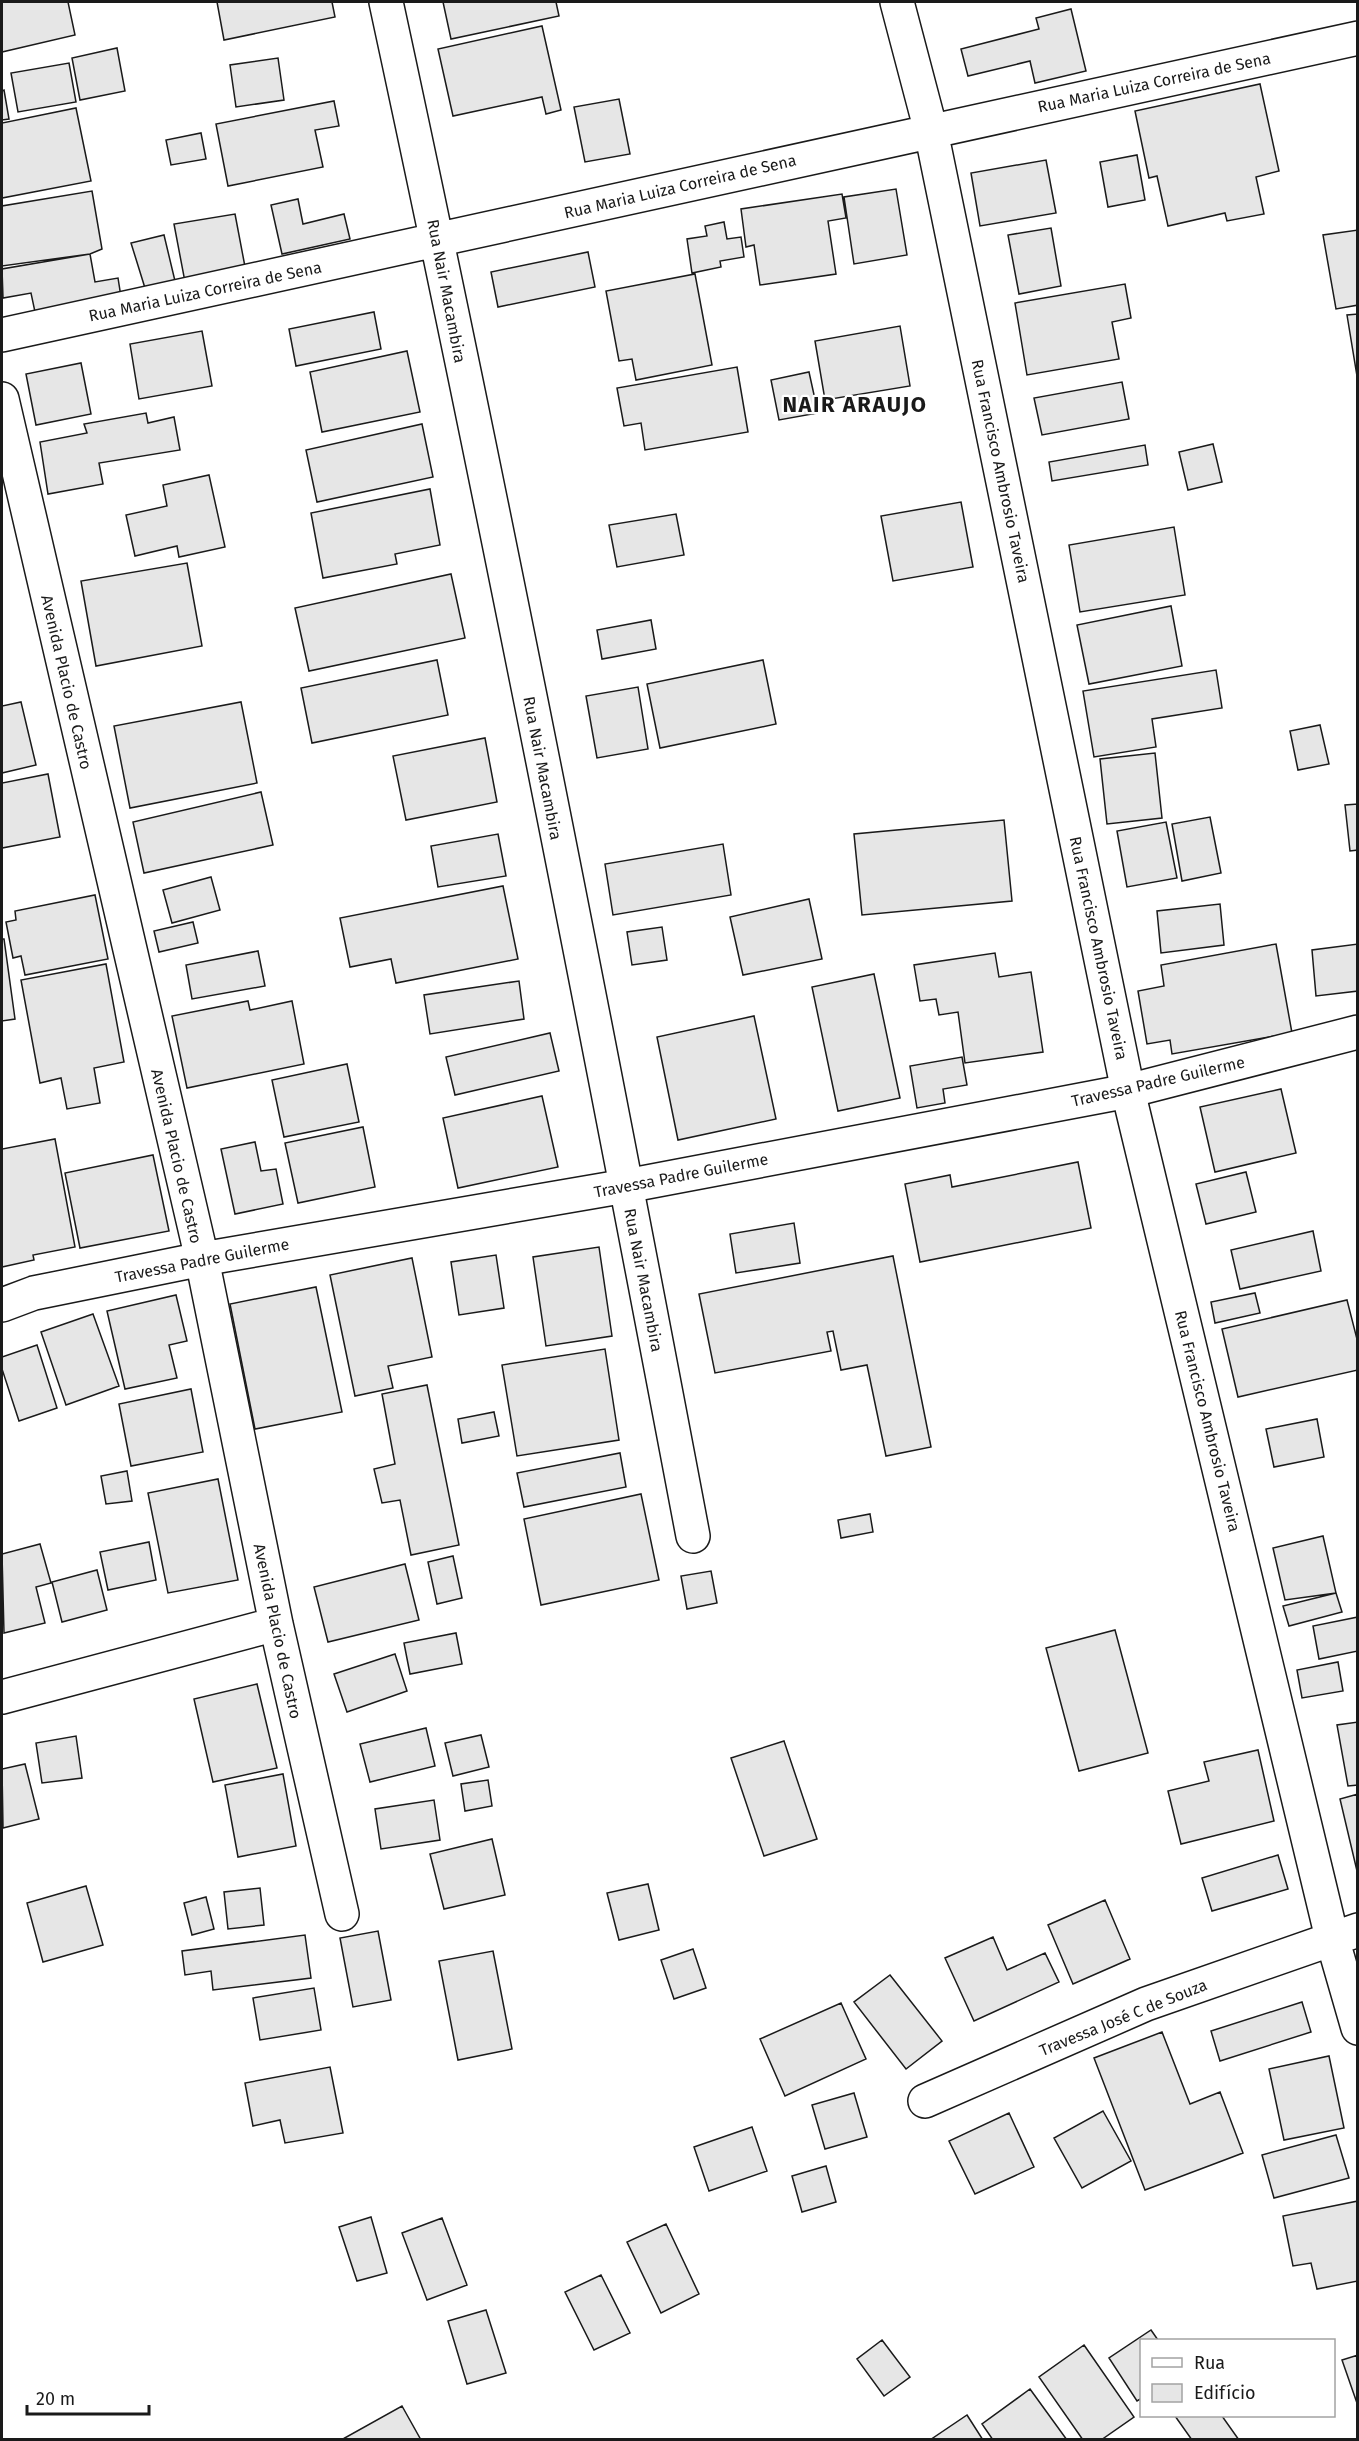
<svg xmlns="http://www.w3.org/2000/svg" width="1359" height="2441" font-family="'Fira Sans',sans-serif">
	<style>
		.building { fill: #e6e6e6; stroke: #1a1a1a; stroke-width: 1.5 }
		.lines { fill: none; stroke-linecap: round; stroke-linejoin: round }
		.street-casing { stroke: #1a1a1a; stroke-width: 36 }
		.secondary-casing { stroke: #1a1a1a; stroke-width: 36 }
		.street { stroke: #fff; stroke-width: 33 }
		.secondary { stroke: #fff; stroke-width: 33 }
		.labels { text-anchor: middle; stroke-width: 4.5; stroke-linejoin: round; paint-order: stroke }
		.street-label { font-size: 16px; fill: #1a1a1a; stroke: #fff }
		.district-label { font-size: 22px; font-weight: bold; letter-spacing: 1.5px; fill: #1a1a1a; stroke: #fff }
	</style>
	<rect width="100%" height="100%" fill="#fff"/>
	<path class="building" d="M2,2H68L75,35L2,52Z
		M217,2H332L335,17L224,40Z
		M443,2H556L559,16L451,39Z
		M1071,9L1086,71L1035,83L1030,61L968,76L961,49L1039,29L1036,18Z
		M542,26L561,110L546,114L542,97L453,116L438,49Z
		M117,48L125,91L80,100L72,58Z
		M278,58L284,100L236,107L230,65Z
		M69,63L76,102L18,112L11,73Z
		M1260,84L1279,171L1256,177L1264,214L1227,221L1225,213L1168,226L1157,176L1149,178L1135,111Z
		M4,90L9,119L2,120V91Z
		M619,99L630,154L585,162L574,107Z
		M334,101L339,126L315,130L323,167L228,186L216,124Z
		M76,108L91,181L2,198V123Z
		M201,133L206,159L171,165L166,140Z
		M1137,155L1145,200L1108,207L1100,162Z
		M1046,160L1056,213L980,226L971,173Z
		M896,189L907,255L854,264L844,197Z
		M92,191L102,249L90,254L2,266V206Z
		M842,194L846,218L828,221L836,274L760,285L754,245L746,247L741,209Z
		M298,199L303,224L344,214L350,239L282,254L271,205Z
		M235,214L246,272L185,282L174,224Z
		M724,222L727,239L741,237L744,257L720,261L721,267L692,273L687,239L707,236L705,226Z
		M1051,228L1061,286L1019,294L1008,235Z
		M1358,230V305L1336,309L1323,235Z
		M164,235L175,281L145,288L131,243Z
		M588,252L595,287L498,307L491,272Z
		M90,254L95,282L118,278L121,297L35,312L31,293L3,298L2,269Z
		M695,274L712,365L636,380L632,359L619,361L606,291Z
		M1125,284L1131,318L1112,322L1119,359L1027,375L1015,303Z
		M374,312L381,349L296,366L289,329Z
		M1358,314V376H1357L1347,315Z
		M900,326L910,386L825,400L815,341Z
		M202,331L212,386L139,399L130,344Z
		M407,351L420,412L322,432L310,372Z
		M81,363L91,414L36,425L26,374Z
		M737,367L748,432L645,450L641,423L624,426L617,388Z
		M809,372L818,413L779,420L771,380Z
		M1122,382L1129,419L1042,435L1034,398Z
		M146,413L148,423L174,417L180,450L99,463L103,484L48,494L40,442L87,433L84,424Z
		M422,424L433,477L317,502L306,450Z
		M1213,444L1222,482L1188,490L1179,452Z
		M1145,445L1148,465L1052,481L1049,462Z
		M209,475L225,547L179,557L177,546L135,556L126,515L167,506L163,485Z
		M430,489L440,545L395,554L397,564L323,578L311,513Z
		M961,502L973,567L893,581L881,516Z
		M676,514L684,555L617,567L609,525Z
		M1174,527L1185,595L1080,612L1069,545Z
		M187,563L202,646L96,666L81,581Z
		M451,574L465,638L309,671L295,608Z
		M1171,606L1182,666L1089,684L1077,625Z
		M651,620L656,649L602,659L597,630Z
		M437,660L448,715L312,743L301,688Z
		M763,660L776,724L660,748L647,684Z
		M1216,670L1222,708L1152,719L1156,747L1094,757L1083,691Z
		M638,687L648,749L597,758L586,696Z
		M21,702L36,765L2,773V706Z
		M241,702L257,783L130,808L114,726Z
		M1320,725L1329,764L1298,770L1290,731Z
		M485,738L497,802L406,820L393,756Z
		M1155,753L1162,818L1107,824L1100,759Z
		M48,774L60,837L2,848V783Z
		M261,792L273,845L144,873L133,822Z
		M1358,804V850L1350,851L1345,805Z
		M1210,817L1221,873L1182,881L1172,824Z
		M1004,820L1012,901L862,915L854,834Z
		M1166,822L1177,878L1127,887L1117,831Z
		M498,834L506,876L438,887L431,846Z
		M723,844L731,895L613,915L605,864Z
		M211,877L220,910L172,923L163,890Z
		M503,886L518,959L396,983L391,959L350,967L340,918Z
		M95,895L108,959L25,975L21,956L13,958L6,922L16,920L15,911Z
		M809,899L822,959L743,975L730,917Z
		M1220,904L1224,945L1161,953L1157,911Z
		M193,922L198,943L159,952L154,931Z
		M662,927L667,960L632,965L627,932Z
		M2,939H4L15,1019L2,1021Z
		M1276,944L1292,1033L1172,1054L1170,1040L1147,1044L1138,991L1164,986L1161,965Z
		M1358,944V991L1316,996L1312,950Z
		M258,951L265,986L192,999L186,965Z
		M995,953L999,977L1031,972L1043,1052L965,1063L958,1012L939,1015L936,999L920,1001L914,965Z
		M106,964L124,1062L94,1068L100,1103L67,1109L61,1078L40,1083L21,980Z
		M874,974L900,1098L838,1111L812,987Z
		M519,981L524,1019L430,1034L424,995Z
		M248,1001L250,1010L292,1001L304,1064L187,1088L172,1016Z
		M754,1016L776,1119L678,1140L657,1037Z
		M550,1033L559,1071L455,1095L446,1057Z
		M962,1057L967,1085L943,1089L945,1103L917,1108L910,1066Z
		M347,1064L359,1122L284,1137L272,1080Z
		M1281,1089L1296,1153L1215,1172L1200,1107Z
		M542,1096L558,1167L458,1188L443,1118Z
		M363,1127L375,1187L298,1203L285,1143Z
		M55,1139L75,1247L33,1255L34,1260L2,1267V1149Z
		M255,1142L261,1171L276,1169L283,1204L235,1214L221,1149Z
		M153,1155L169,1231L80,1248L65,1173Z
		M1078,1162L1091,1228L920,1262L905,1184L950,1175L952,1187Z
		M1246,1172L1256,1212L1206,1224L1196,1184Z
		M794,1223L800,1263L736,1273L730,1234Z
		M1313,1231L1321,1271L1240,1289L1231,1250Z
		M599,1247L612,1336L546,1346L533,1257Z
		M496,1255L504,1308L459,1315L451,1262Z
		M893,1256L931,1447L886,1456L867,1365L841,1370L833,1331L827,1332L831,1351L715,1373L699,1294Z
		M412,1258L432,1357L388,1366L393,1388L355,1396L330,1275Z
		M316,1287L342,1412L255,1429L230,1304Z
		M1255,1293L1260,1313L1215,1323L1211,1302Z
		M176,1295L187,1341L169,1345L177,1378L125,1389L107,1311Z
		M1347,1300L1358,1343V1370L1238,1397L1222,1329Z
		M93,1314L119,1386L66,1405L41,1332Z
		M37,1345L57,1408L19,1421L2,1369V1357Z
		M605,1349L619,1440L517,1456L502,1365Z
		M427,1385L459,1545L411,1555L400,1500L382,1503L374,1469L395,1464L382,1394Z
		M191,1389L203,1452L131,1466L119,1404Z
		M494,1412L499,1436L462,1443L458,1419Z
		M1317,1419L1324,1457L1274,1467L1266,1429Z
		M620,1453L626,1487L524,1507L517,1473Z
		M127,1471L132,1501L106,1504L101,1476Z
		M218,1479L238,1580L168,1593L148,1493Z
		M641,1494L659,1580L541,1605L524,1519Z
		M870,1514L873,1532L841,1538L838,1520Z
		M1323,1536L1336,1593L1285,1600L1273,1548Z
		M149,1542L156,1580L108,1590L100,1552Z
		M40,1544L51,1583L36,1587L45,1623L4,1633L2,1554Z
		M453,1556L462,1598L437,1604L428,1562Z
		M405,1564L419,1620L328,1642L314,1587Z
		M97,1570L107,1610L62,1622L52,1582Z
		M711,1571L717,1603L687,1609L681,1576Z
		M1336,1593L1342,1612L1289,1626L1283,1606Z
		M1358,1617V1651L1319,1659L1313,1626Z
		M1115,1630L1148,1753L1079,1771L1046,1648Z
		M456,1633L462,1664L410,1674L404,1643Z
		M395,1654L407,1691L347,1712L334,1674Z
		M1338,1662L1343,1691L1302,1698L1297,1670Z
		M257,1684L277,1768L213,1782L194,1699Z
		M1358,1722V1785L1348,1786L1337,1725Z
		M426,1728L435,1766L370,1782L360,1744Z
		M481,1735L489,1767L453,1776L445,1743Z
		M76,1736L82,1778L42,1783L36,1743Z
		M784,1741L817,1839L764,1856L731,1758Z
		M1258,1750L1274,1821L1181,1844L1168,1791L1209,1781L1204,1762Z
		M25,1764L39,1819L3,1828L2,1769Z
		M283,1774L296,1846L238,1857L225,1785Z
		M488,1780L492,1806L465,1811L461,1784Z
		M1358,1794V1871H1357L1340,1799Z
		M434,1800L440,1840L381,1849L375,1809Z
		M492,1839L505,1895L444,1909L430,1854Z
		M1278,1855L1288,1889L1212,1911L1202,1878Z
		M648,1884L659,1930L619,1940L607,1893Z
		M86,1886L103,1945L43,1962L27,1903Z
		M260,1888L264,1925L228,1929L224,1892Z
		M206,1897L214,1929L192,1935L184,1903Z
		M1105,1900L1130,1959L1073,1984L1048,1925Z
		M378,1931L391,2000L353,2007L340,1938Z
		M305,1935L311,1978L213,1990L211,1971L185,1975L182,1951Z
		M993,1937L1007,1970L1045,1953L1059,1982L974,2021L945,1958Z
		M693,1949L706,1988L674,1999L661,1960Z
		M493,1951L512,2049L458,2060L439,1961Z
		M890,1975L942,2041L906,2069L854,2002Z
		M314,1988L321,2030L260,2040L253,1998Z
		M1302,2002L1311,2032L1220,2061L1211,2031Z
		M841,2003L866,2059L785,2096L760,2039Z
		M1162,2032L1190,2104L1220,2092L1243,2153L1145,2190L1094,2058Z
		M1329,2056L1344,2128L1284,2140L1269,2069Z
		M330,2067L343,2133L285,2143L280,2120L253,2126L245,2083Z
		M854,2093L867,2137L825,2149L812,2105Z
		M1103,2111L1131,2161L1082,2188L1054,2138Z
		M1009,2113L1034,2167L975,2194L949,2141Z
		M752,2127L767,2171L709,2191L694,2147Z
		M1336,2135L1349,2178L1274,2198L1262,2155Z
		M826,2166L836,2202L802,2212L792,2176Z
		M1358,2201V2281L1317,2289L1311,2263L1293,2266L1283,2216Z
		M371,2217L387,2273L357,2281L339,2227Z
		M442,2218L467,2285L427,2300L402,2233Z
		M666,2224L699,2294L661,2313L627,2242Z
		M601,2275L630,2333L594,2350L565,2292Z
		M486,2310L506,2373L467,2384L448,2321Z
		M1151,2330L1158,2340H1142V2398L1137,2401L1109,2358Z
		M882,2340L910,2377L884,2396L857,2359Z
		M1084,2345L1134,2417L1101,2440H1083L1039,2377Z
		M1358,2355V2406L1342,2360Z
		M1030,2389L1067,2440H993L982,2424Z
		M402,2406L421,2440H341Z
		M967,2415L983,2440H930Z
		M1175,2416H1222L1239,2440H1192Z"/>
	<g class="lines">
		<defs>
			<path id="street" d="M386,2C496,511 596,1023 693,1536
				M897,2L931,131L1128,1091L1332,1938L1358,2028
				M2,335L1358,38
				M202,1259L276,1624L342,1914
				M2,1697L276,1624
				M925,2101L1146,2004L1358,1930"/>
			<path id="secondary" d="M2,399L202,1259
				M2,1305L34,1293L202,1259L626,1186L1128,1091L1358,1032"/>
		</defs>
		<use href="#street" class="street-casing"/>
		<use href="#secondary" class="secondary-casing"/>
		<use href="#street" class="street"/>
		<use href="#secondary" class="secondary"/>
	</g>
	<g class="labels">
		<g class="street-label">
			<text transform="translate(1154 82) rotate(-12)" y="6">Rua Maria Luiza Correira de Sena</text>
			<text transform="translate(680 186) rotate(-13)" y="6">Rua Maria Luiza Correira de Sena</text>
			<text transform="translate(205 291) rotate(-12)" y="6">Rua Maria Luiza Correira de Sena</text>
			<text transform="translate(447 291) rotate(79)" y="6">Rua Nair Macambira</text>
			<text transform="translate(1001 471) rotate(78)" y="6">Rua Francisco Ambrosio Taveira</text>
			<text transform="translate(67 682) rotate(77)" y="6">Avenida Placio de Castro</text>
			<text transform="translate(543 768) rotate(79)" y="6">Rua Nair Macambira</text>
			<text transform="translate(1099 948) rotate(78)" y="6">Rua Francisco Ambrosio Taveira</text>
			<text transform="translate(1158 1081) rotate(-13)" y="6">Travessa Padre Guilerme</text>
			<text transform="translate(177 1156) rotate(77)" y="6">Avenida Placio de Castro</text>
			<text transform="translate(681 1175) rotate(-11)" y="6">Travessa Padre Guilerme</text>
			<text transform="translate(202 1260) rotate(-11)" y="6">Travessa Padre Guilerme</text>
			<text transform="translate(644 1280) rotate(79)" y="6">Rua Nair Macambira</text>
			<text transform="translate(1208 1421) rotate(76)" y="6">Rua Francisco Ambrosio Taveira</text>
			<text transform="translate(278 1631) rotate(78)" y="6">Avenida Placio de Castro</text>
			<text transform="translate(1123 2017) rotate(-22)" y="6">Travessa José C de Souza</text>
		</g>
		<g class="district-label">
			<text x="855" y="412">NAIR ARAUJO</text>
		</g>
	</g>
	<rect width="1359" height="2441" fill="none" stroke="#1a1a1a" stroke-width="6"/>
	<rect x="1140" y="2339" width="195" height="78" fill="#ffffff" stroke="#a3a3a3" stroke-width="1.5"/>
	<rect x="1152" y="2358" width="30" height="9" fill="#ffffff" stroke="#a3a3a3" stroke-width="1.5"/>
	<text x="1194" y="2369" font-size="18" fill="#1a1a1a">Rua</text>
	<rect x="1152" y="2384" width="30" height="18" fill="#e6e6e6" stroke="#a3a3a3" stroke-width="1.5"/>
	<text x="1194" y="2399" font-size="18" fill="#1a1a1a">Edifício</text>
	<path d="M27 2405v9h122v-9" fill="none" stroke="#1a1a1a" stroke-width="3"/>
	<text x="36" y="2405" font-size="18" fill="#1a1a1a" stroke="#ffffff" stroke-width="4.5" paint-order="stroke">20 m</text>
</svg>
